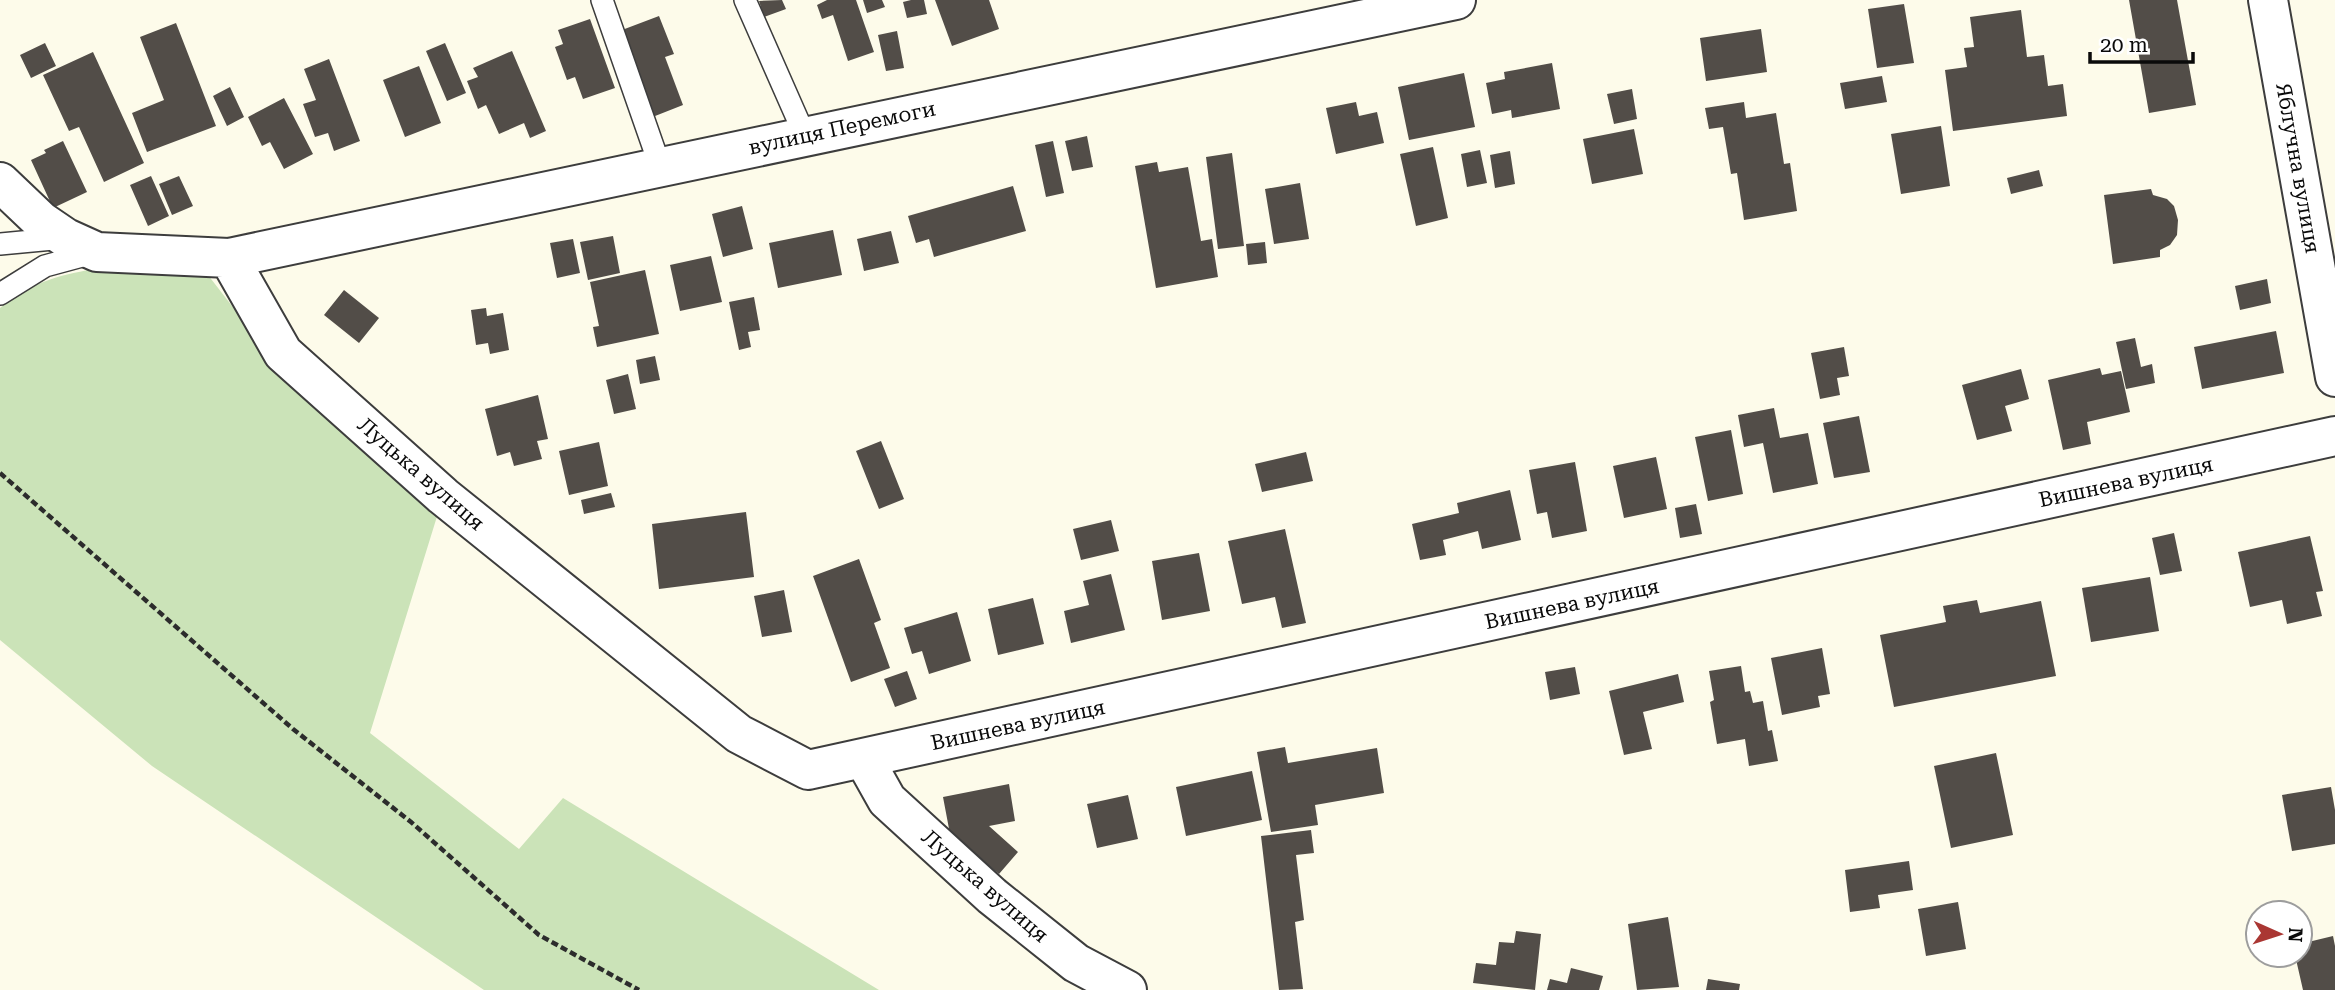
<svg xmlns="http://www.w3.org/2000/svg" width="2335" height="990" font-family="'Roboto Serif',serif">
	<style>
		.green { fill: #cbe3b8 }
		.building { fill: #524d48 }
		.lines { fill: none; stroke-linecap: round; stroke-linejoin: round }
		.service-casing { stroke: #3d3d3d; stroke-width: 24 }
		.minor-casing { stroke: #3d3d3d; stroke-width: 42 }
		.path { stroke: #2c2c2c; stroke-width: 4.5; stroke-dasharray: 7 3.5; stroke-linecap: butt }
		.service { stroke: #fff; stroke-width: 21 }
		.minor { stroke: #fff; stroke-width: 38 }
		.labels { text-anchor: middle; stroke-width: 7; stroke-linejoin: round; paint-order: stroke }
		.street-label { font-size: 21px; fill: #0a0a0a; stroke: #fff }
	</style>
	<rect width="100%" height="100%" fill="#fdfbea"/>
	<path class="green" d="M94,269L208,275L273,359L439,510L370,733L519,849L563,798L879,990H484L152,766L0,640V308C31,283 55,276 94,269Z"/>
	<path class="building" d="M782,0L786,9L764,17L759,1Z
		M827,0H856L874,52L848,61L833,15L822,19L817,5Z
		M863,0H882L885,7L867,13Z
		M911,0H924L927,14L907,18L903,2Z
		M935,0H989L999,29L952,46Z
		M2129,0H2177L2196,105L2149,113Z
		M1904,4L1914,63L1877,68L1868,9Z
		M2021,10L2027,57L2044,55L2048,86L2063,84L2067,116L1953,131L1945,70L1967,67L1964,48L1974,47L1970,17Z
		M659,16L674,54L665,57L683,105L650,118L622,30Z
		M590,19L615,88L583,99L575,77L567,80L555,47L563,44L558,30Z
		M176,23L216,126L147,152L132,113L164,100L140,37Z
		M1761,29L1767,72L1706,81L1700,38Z
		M897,31L904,68L886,71L878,35Z
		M45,43L56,66L31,78L20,55Z
		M445,43L466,93L447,101L426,51Z
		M512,51L546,131L530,138L524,123L499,134L486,105L478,109L467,81L478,77L473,68Z
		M93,52L144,163L104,182L79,127L69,131L43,75Z
		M329,59L360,141L334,151L328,133L315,137L303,104L316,100L304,69Z
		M1552,63L1560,109L1512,118L1511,110L1492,114L1486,83L1505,79L1504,72Z
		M419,66L441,123L405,137L383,80Z
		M1464,73L1475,127L1409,140L1398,87Z
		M1882,76L1887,102L1845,109L1840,83Z
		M230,87L244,117L227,126L213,96Z
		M1632,89L1637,119L1614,124L1607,94Z
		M284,98L313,154L284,169L270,142L262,146L248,117Z
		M1356,102L1359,116L1377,112L1384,143L1336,154L1326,108Z
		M1744,102L1746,118L1776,113L1784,164L1790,163L1797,211L1744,220L1737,173L1731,174L1723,127L1709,129L1705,108Z
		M1941,126L1950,186L1901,194L1891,134Z
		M1634,129L1643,174L1592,184L1583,139Z
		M1087,136L1093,167L1072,171L1065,141Z
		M63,141L87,192L53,208L31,160L46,153L44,150Z
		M1053,141L1064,193L1046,197L1035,145Z
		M1433,147L1448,218L1416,226L1400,154Z
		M1480,150L1487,183L1467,187L1461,154Z
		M1510,151L1515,184L1495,188L1490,155Z
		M1232,153L1244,246L1218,249L1206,157Z
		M1157,162L1159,172L1188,167L1201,241L1212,239L1218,277L1156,288L1135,166Z
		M2039,170L2043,186L2011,194L2007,178Z
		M151,176L169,216L148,226L130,185Z
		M179,176L193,206L172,215L159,184Z
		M1300,183L1309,239L1274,244L1265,189Z
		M1013,186L1026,231L934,257L929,239L916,243L908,216Z
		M2151,189L2153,195L2167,199L2174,206L2178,220L2177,235L2170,245L2160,250V257L2113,264L2104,195Z
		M742,206L753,249L723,257L712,214Z
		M833,230L842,275L778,288L769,243Z
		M891,231L899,263L864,271L857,239Z
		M613,236L620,273L588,280L580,242Z
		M573,239L580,273L557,278L550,243Z
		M1265,242L1267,263L1248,265L1246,244Z
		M711,256L722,302L680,311L670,265Z
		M645,270L659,334L597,347L593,327L599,326L590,282Z
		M2267,279L2271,303L2240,310L2235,286Z
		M344,290L379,318L359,343L324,315Z
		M754,297L760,330L748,332L751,347L739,350L729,302Z
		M486,308L487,316L503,313L509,350L490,354L488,343L476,345L471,310Z
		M2276,331L2284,373L2202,389L2194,347Z
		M2135,338L2141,367L2152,364L2155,383L2126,389L2116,342Z
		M1844,347L1849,376L1837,378L1840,395L1820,399L1811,353Z
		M655,356L660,380L640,384L636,360Z
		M2100,368L2102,375L2121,371L2130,412L2087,422L2091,444L2063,450L2048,380Z
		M2021,369L2029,399L2005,406L2012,431L1977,440L1962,385Z
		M628,374L636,409L614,414L606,380Z
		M538,395L548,439L537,441L542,459L514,466L510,452L497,456L485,409Z
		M1774,408L1780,438L1808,433L1818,484L1773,493L1763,443L1744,447L1738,415Z
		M1859,416L1870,472L1834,478L1823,423Z
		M1731,430L1743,494L1708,501L1695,437Z
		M881,441L904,499L879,509L856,451Z
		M599,442L608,486L569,495L559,451Z
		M1306,452L1313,481L1262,492L1255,464Z
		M1656,457L1667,509L1624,518L1613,466Z
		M1575,462L1587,531L1552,538L1547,512L1537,514L1529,470Z
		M1510,490L1521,540L1482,549L1478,531L1443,540L1446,555L1420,560L1412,524L1459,513L1457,503Z
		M611,493L615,507L584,514L581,500Z
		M1696,504L1702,534L1680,538L1675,508Z
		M746,512L754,577L659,589L652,524Z
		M1111,520L1119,551L1081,560L1073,529Z
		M1285,529L1306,623L1282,628L1275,597L1242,604L1228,541Z
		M2174,533L2182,571L2160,575L2152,538Z
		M2310,536L2323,591L2316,592L2322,616L2287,624L2282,600L2250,607L2238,552Z
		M1199,553L1210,611L1162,620L1152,561Z
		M859,559L881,620L874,623L890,668L851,682L813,576Z
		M1111,574L1125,630L1071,643L1064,611L1089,605L1083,581Z
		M2150,577L2159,631L2091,642L2082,588Z
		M784,590L792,632L762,637L754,596Z
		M1033,598L1044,644L998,655L988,609Z
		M1977,600L1980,613L2041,601L2056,676L1894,707L1880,635L1946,622L1943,606Z
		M957,612L971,661L929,674L922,651L912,654L904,628Z
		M1822,648L1830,694L1818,696L1820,707L1782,715L1771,658Z
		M1741,666L1745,692L1750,691L1753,703L1763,701L1768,731L1772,730L1778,761L1749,766L1745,739L1717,744L1710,702L1714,700L1709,671Z
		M1575,667L1580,694L1550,700L1545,672Z
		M907,671L917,699L895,707L884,679Z
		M1678,674L1684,702L1643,712L1652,749L1624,755L1609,691Z
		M1285,747L1288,763L1377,748L1384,793L1315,805L1318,825L1271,832L1257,752Z
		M1996,753L2013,835L1951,848L1934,766Z
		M1252,771L1262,820L1186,836L1176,787Z
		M1009,784L1015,821L989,826L1018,852L999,874L950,834L943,797Z
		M2331,787L2335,810V844L2292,851L2282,795Z
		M1128,795L1138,839L1097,848L1087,804Z
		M1311,830L1314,853L1296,855L1304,920L1295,922L1303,989L1279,990L1261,836Z
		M1909,861L1913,890L1878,895L1880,908L1850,912L1845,870Z
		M1958,902L1966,949L1926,956L1918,909Z
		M1668,917L1679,987L1637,990L1628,924Z
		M1516,931L1541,934L1535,990L1473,983L1476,963L1496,965L1499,942L1514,943Z
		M2333,936L2335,946V990H2303L2295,955H2300V944Z
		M1571,968L1603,976L1599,990H1547L1550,979L1567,983Z
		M1708,979L1740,984L1739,990H1706Z"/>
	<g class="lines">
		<defs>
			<path id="service" d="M602,0L660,166
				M745,0L805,136
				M0,244L64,238
				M0,294L45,266L93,253"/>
			<path id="minor" d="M2268,0L2335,377
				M0,182L41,221L66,238L97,252L229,258L1456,0
				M229,258L283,353L443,496L739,734L808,770L2335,436
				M864,759L887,800L992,896L1076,963L1127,990"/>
		</defs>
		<use href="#service" class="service-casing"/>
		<use href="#minor" class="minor-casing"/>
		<path class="path" d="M0,473L293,729L411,822L539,935L639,990"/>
		<use href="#service" class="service"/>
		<use href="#minor" class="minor"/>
	</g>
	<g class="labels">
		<g class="street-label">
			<text transform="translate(842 128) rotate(-12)" y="7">вулиця Перемоги</text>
			<text transform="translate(2298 168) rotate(80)" y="7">Яблучна вулиця</text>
			<text transform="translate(421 474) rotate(41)" y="7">Луцька вулиця</text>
			<text transform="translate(2126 482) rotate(-12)" y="7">Вишнева вулиця</text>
			<text transform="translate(1572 604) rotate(-12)" y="7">Вишнева вулиця</text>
			<text transform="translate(1018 725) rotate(-12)" y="7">Вишнева вулиця</text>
			<text transform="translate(985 886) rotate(41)" y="7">Луцька вулиця</text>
		</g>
	</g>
	<g transform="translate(2279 934) rotate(93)"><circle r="33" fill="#ffffff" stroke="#9d9d9d" stroke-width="2"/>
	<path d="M0-5L12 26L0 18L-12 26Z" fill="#aa3733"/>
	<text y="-10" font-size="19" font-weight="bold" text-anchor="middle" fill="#0a0a0a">N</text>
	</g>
	<path d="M2090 52v10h103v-10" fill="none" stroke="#0a0a0a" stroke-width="3.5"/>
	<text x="2100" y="52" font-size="21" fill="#0a0a0a" stroke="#ffffff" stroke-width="5" paint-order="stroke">20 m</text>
</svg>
